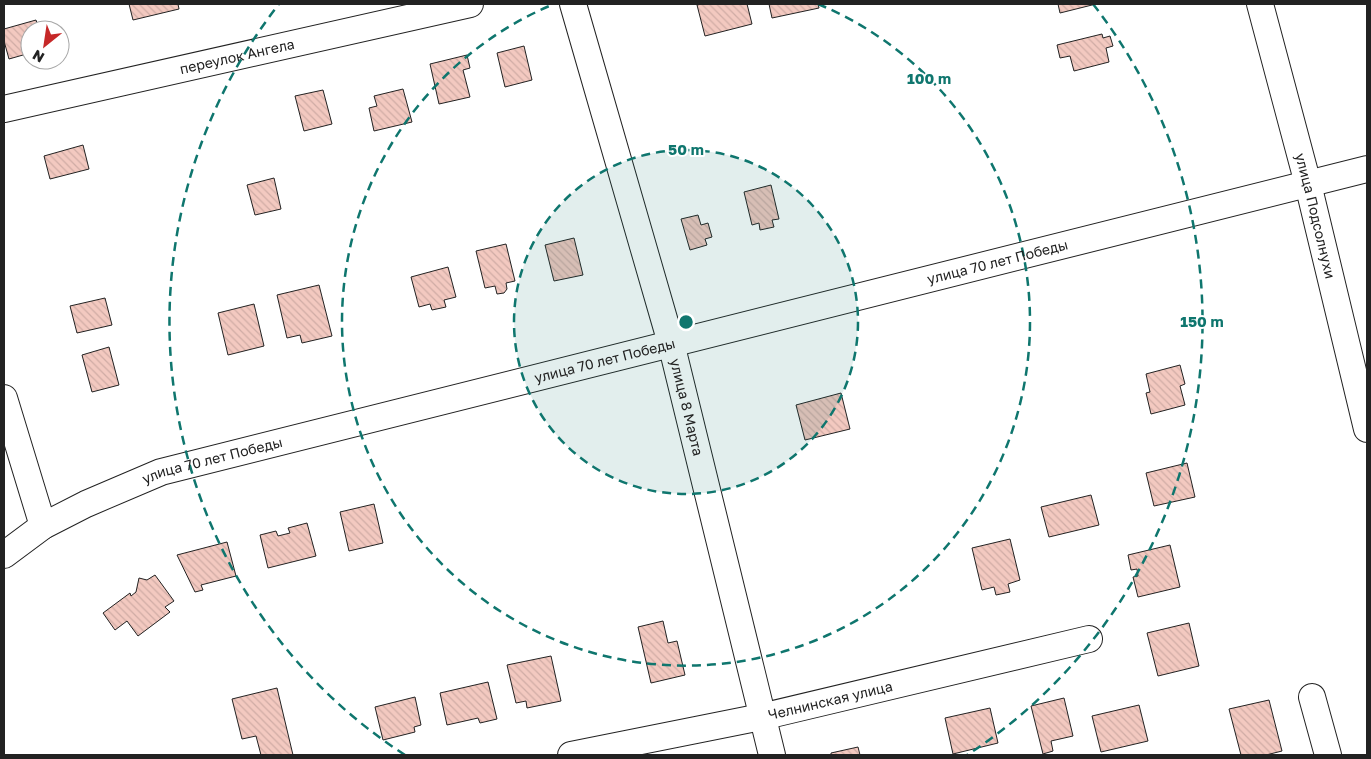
<svg xmlns="http://www.w3.org/2000/svg" width="1371" height="759" font-family="'Golos Text',sans-serif">
	<style>
		.building { fill: url(#building-back-hatch); stroke: #222 }
		.lines { fill: none; stroke-linecap: round; stroke-linejoin: round }
		.minor-casing { stroke: #222; stroke-width: 28 }
		.minor { stroke: #fff; stroke-width: 26 }
		.ring { fill: none; stroke: #0f766e; stroke-width: 2.5; stroke-dasharray: 9 6 }
		.labels { text-anchor: middle; stroke-width: 4; stroke-linejoin: round; paint-order: stroke }
		.street-label { font-size: 14px; fill: #222; stroke: #fff }
		.centre { fill: #0f766e; stroke: #fff; stroke-width: 2.5 }
		.ring-label { font-size: 15px; text-anchor: middle; font-weight: bold; fill: #0f766e; stroke: #fff; stroke-width: 4; stroke-linejoin: round; paint-order: stroke }
	</style>
	<defs>
		<pattern id="building-back-hatch" width="6" height="6" patternUnits="userSpaceOnUse" patternTransform="scale(1.25)"><rect width="6" height="6" fill="#f3c9c0"/><path d="M-1 5l2 2M0 0l6 6M5-1l2 2" fill="none" stroke="#d0aca5"/></pattern>
	</defs>
	<rect width="100%" height="100%" fill="#fff"/>
	<path class="building" d="M129,4H178L179,9L133,20Z
		M702,4H747L752,24L705,36L697,5Z
		M769,4H818L819,8L772,18Z
		M1058,4H1096L1060,13Z
		M36,20L39,30H30V53L9,59L4,41V29Z
		M1102,34L1103,38L1110,36L1113,46L1106,48L1109,62L1074,71L1070,56L1060,58L1057,45Z
		M524,46L532,80L505,87L497,53Z
		M467,55L470,68L463,70L470,97L439,104L430,64Z
		M403,89L412,122L374,131L369,108L377,106L374,96Z
		M323,90L332,124L304,131L295,96Z
		M83,145L89,169L50,179L44,156Z
		M274,178L281,209L255,215L247,185Z
		M771,185L779,219L772,220L774,227L760,230L759,223L752,225L744,192Z
		M698,215L701,225L708,223L712,237L705,239L707,245L690,250L681,219Z
		M574,238L583,275L554,281L545,245Z
		M506,244L515,281L506,283L507,289L504,293L497,294L495,286L485,288L476,251Z
		M448,267L456,297L444,300L446,307L432,310L430,304L419,307L411,277Z
		M319,285L332,336L302,343L300,335L287,338L277,295Z
		M105,298L112,325L77,333L70,306Z
		M254,304L264,346L228,355L218,313Z
		M109,347L119,385L92,392L82,355Z
		M1180,365L1185,384L1180,386L1185,405L1151,414L1146,393L1150,392L1146,374Z
		M841,393L850,429L805,440L796,405Z
		M1187,463L1195,497L1154,506L1146,473Z
		M1091,495L1099,525L1049,537L1041,507Z
		M374,504L383,543L349,551L340,512Z
		M307,523L316,556L268,568L260,535L276,531L278,536L290,533L288,528Z
		M1010,539L1020,580L1008,584L1010,592L996,595L994,587L982,590L972,548Z
		M227,542L236,576L201,585L203,590L195,592L177,555Z
		M1170,545L1180,587L1138,597L1133,577L1138,576L1137,569L1131,570L1128,555Z
		M155,575L174,601L165,607L170,612L138,636L127,621L115,630L103,613L130,593L131,596L136,592L139,578L147,580Z
		M663,621L668,643L677,641L685,675L651,683L638,627Z
		M1189,623L1199,666L1158,676L1147,633Z
		M551,656L561,701L527,708L526,701L516,703L507,665Z
		M488,682L497,719L480,723L478,718L447,725L440,693Z
		M277,688L293,755H261L256,736L242,739L232,699Z
		M415,697L421,725L414,727L415,732L383,740L375,707Z
		M1064,698L1073,736L1051,741L1053,751L1043,754L1031,706Z
		M1269,700L1282,751L1266,755H1241L1229,709Z
		M1139,705L1148,741L1101,752L1092,716Z
		M990,708L998,743L953,754L945,718Z
		M858,747L860,755H831V753Z"/>
	<g class="lines">
		<defs>
			<g id="minor">
				<path id="s1" d="M573,4L671,343L772,755"/>
				<path id="s2" d="M1260,4L1308,184L1367,429"/>
				<path id="s3" d="M4,109L470,4"/>
				<path d="M4,398L43,526"/>
				<path id="s4" d="M4,555L43,526L86,504L161,472L1367,169"/>
				<path d="M1312,697L1328,755"/>
				<path id="s5" d="M571,755L761,717L1089,639"/>
			</g>
		</defs>
		<use href="#minor" class="minor-casing"/>
		<use href="#minor" class="minor"/>
	</g>
	<circle cx="686" cy="322" r="172" fill="#0f766e" fill-opacity=".12"/>
	<g class="ring">
		<circle cx="686" cy="322" r="172"/>
		<path d="M818 4A344 344 0 1 1 554 4"/>
		<path d="M405 755A516 516 0 0 1 279 4M1093 4A516 516 0 0 1 967 755"/>
	</g>
	<g class="labels">
		<g class="street-label">
			<text dy="5" stroke="none"><textPath href="#s3" startOffset="239">переулок Ангела</textPath></text>
			<text dy="5" stroke="none"><textPath href="#s2" startOffset="219">улица Подсолнухи</textPath></text>
			<text dy="5" stroke="none"><textPath href="#s4" startOffset="1041">улица 70 лет Победы</textPath></text>
			<text dy="5" stroke="none"><textPath href="#s4" startOffset="636">улица 70 лет Победы</textPath></text>
			<text dy="5" stroke="none"><textPath href="#s1" startOffset="419">улица 8 Марта</textPath></text>
			<text dy="5" stroke="none"><textPath href="#s4" startOffset="231">улица 70 лет Победы</textPath></text>
			<text dy="5" stroke="none"><textPath href="#s5" startOffset="265">Челнинская улица</textPath></text>
		</g>
	</g>
	<circle cx="686" cy="322" r="8" class="centre"/>
	<g class="ring-label">
		<text x="929" y="84">100 m</text>
		<text x="686" y="155">50 m</text>
		<text x="1202" y="327">150 m</text>
	</g>
	<rect width="1371" height="759" fill="none" stroke="#222222" stroke-width="10"/>
	<g transform="translate(45 45) rotate(210)"><circle r="24" fill="#ffffff" stroke="#a7a7a7"/>
	<path d="M0-4L9 19L0 12L-9 19Z" fill="#c62828"/>
	<text y="-8" font-size="14" font-weight="bold" text-anchor="middle" fill="#222222">N</text>
	</g>
</svg>
